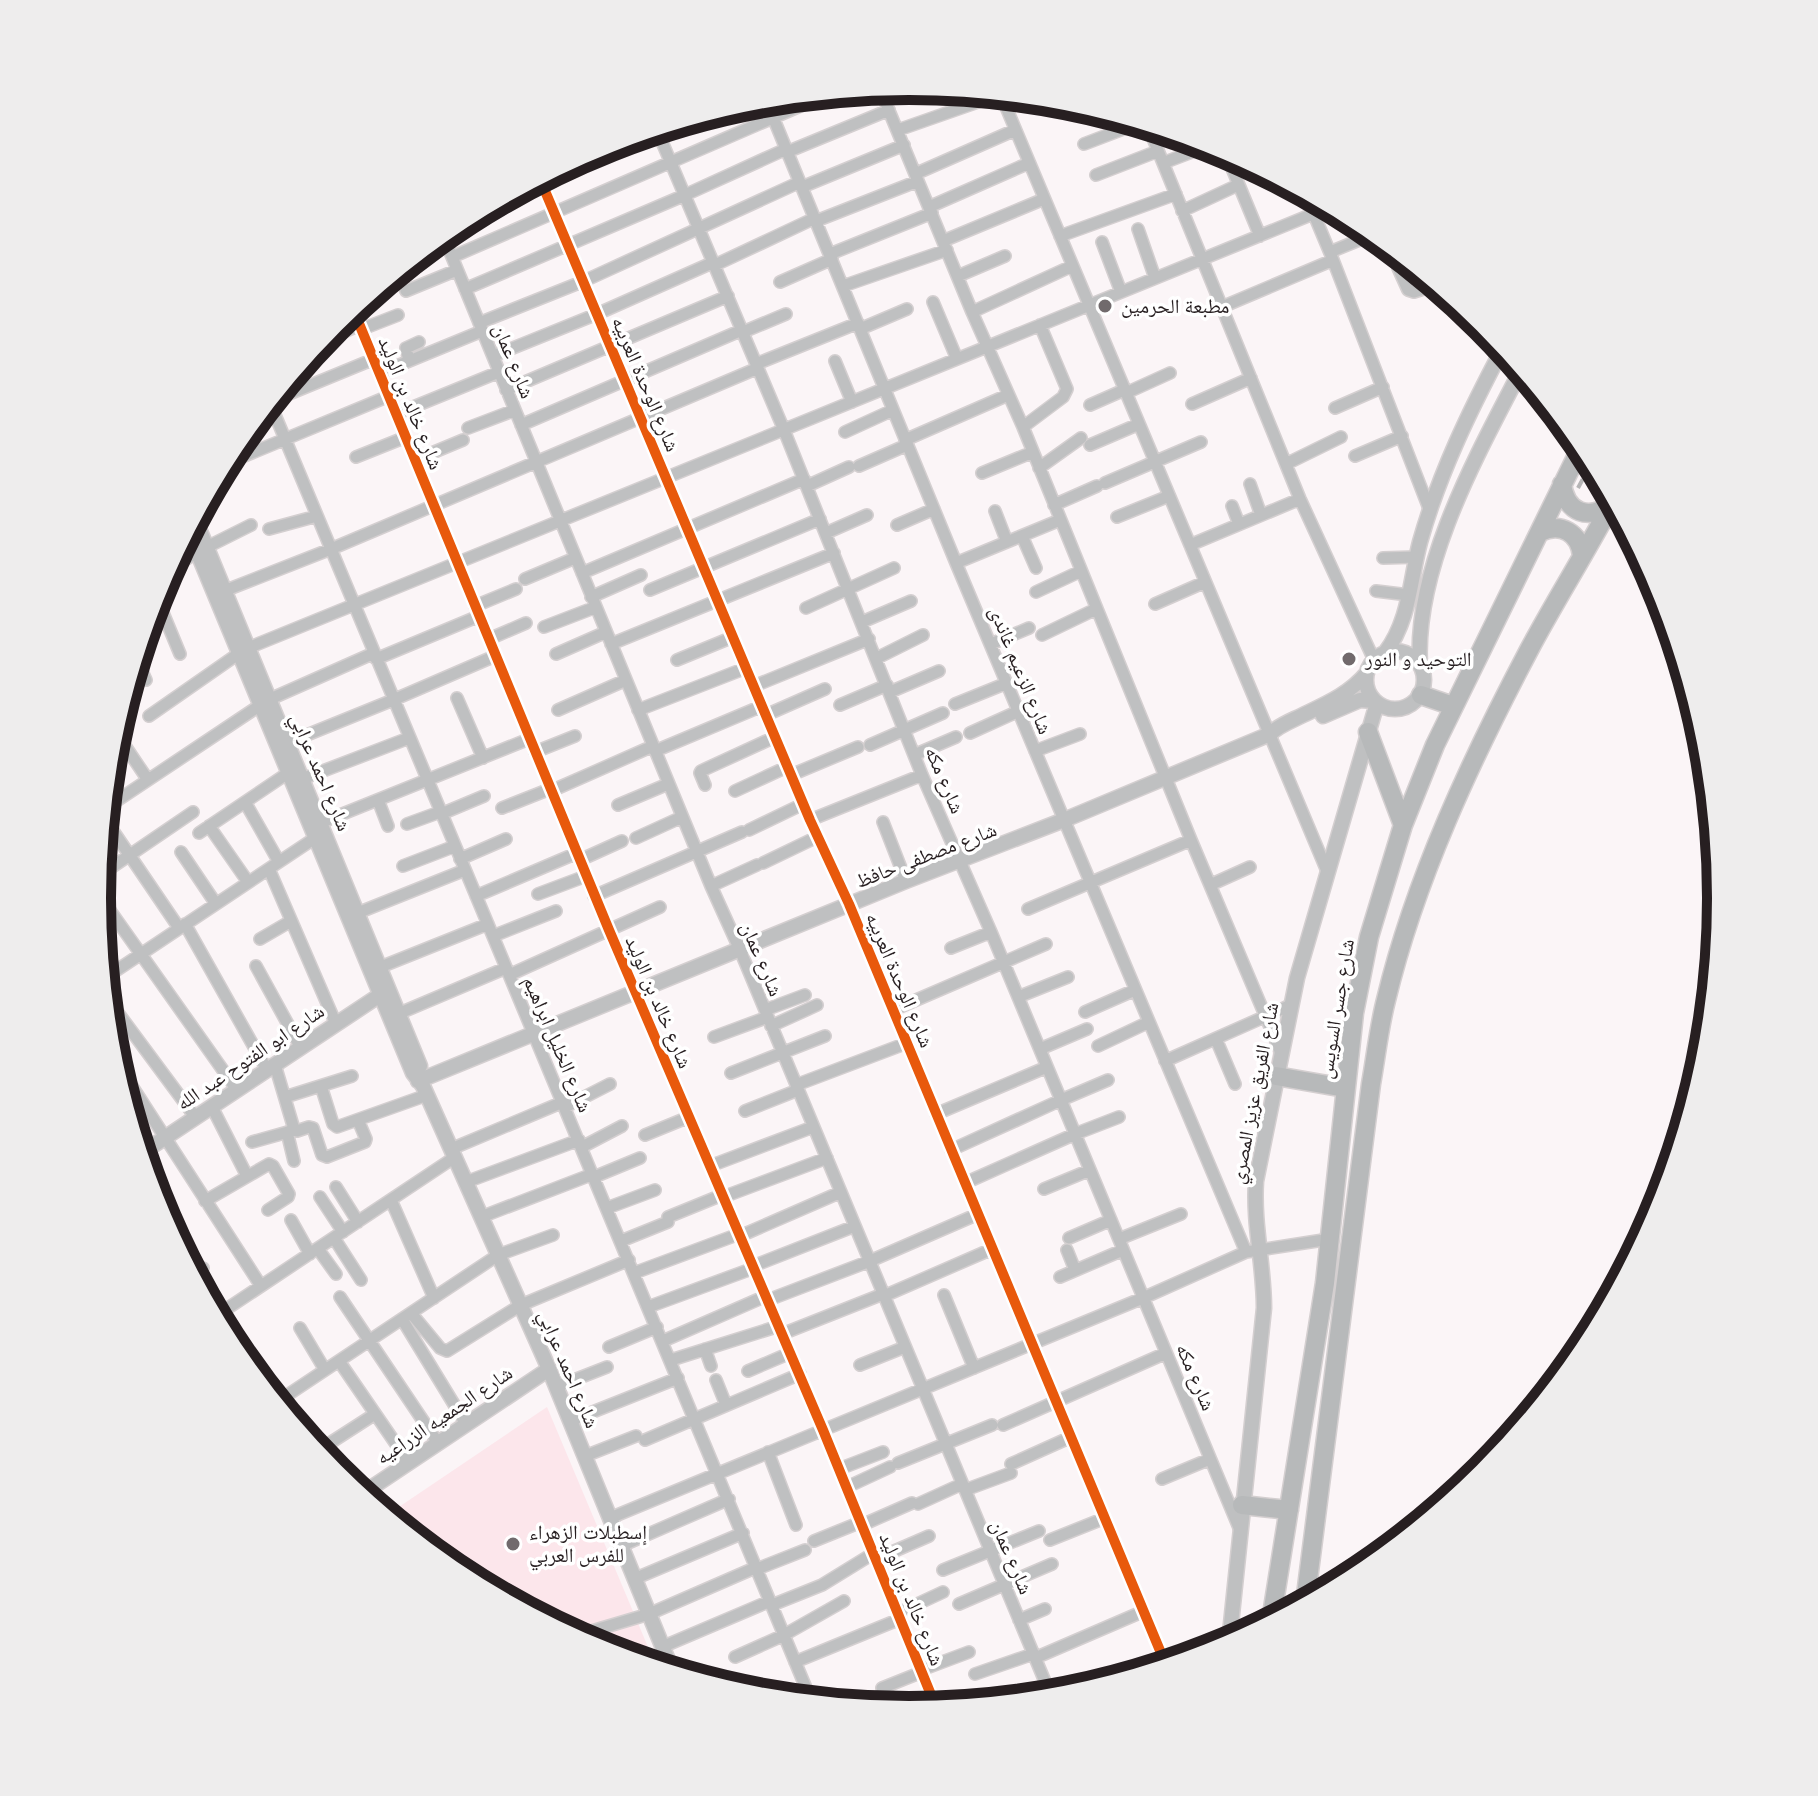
<svg xmlns="http://www.w3.org/2000/svg" width="1818" height="1796" font-family="'Open Sans','Noto Naskh Arabic',sans-serif">
	<style>
		.green { fill: #fce6eb }
		.lines { fill: none; stroke-linecap: round; stroke-linejoin: round }
		.minor-casing { stroke: #d4cfd0; stroke-width: 14 }
		.tertiary-casing { stroke: #d4cfd0; stroke-width: 17 }
		.primary-casing { stroke: #d4cfd0; stroke-width: 21 }
		.minor { stroke: #bfc0c1; stroke-width: 11 }
		.tertiary { stroke: #bfc0c1; stroke-width: 14 }
		.primary { stroke: #b7b9ba; stroke-width: 18 }
		.rail { stroke: #b5b4b5; stroke-width: 4; stroke-dasharray: 10 10; stroke-linecap: butt }
		.cycleway-casing { stroke: #fff; stroke-width: 15 }
		.cycleway { stroke: #e8590c; stroke-width: 10 }
		.poi-dot { fill: #716a6c; stroke: #fff; stroke-width: 3 }
		.labels { text-anchor: middle; stroke-width: 7; stroke-linejoin: round; paint-order: stroke }
		.poi-label { font-size: 20px; fill: #271f21; stroke: #fff; text-anchor: start }
		.street-label { font-size: 20px; fill: #271f21; stroke: #fff }
		.rim { fill: none; stroke: #271f21; stroke-width: 10 }
	</style>
	<rect width="100%" height="100%" fill="#fbf5f7"/>
	<path class="green" d="M547,1407L656,1666L598,1648L458,1573L387,1515Z"/>
	<g class="lines">
		<defs>
			<path id="minor" d="M880,89L972,312L1023,427L1191,840L1281,1053
				M1001,95L1327,871
				M766,100L956,563L1246,1252
				M1072,109L1080,105
				M1148,126L1300,499L1374,660
				M657,130L784,430L922,775L991,932L1240,1530
				M898,130L998,95
				M1084,144L1139,123
				M607,148L641,135
				M787,152L889,110
				M1229,161L1260,236
				M1163,163L1210,145
				M915,174L1015,130
				M1096,175L1158,151
				M540,179L810,820L849,904L1166,1665
				M802,187L904,145
				M1305,193L1333,260L1430,511
				M929,207L1029,163
				M1182,211L1238,185
				M816,221L918,181
				M455,226L491,208
				M1138,229L1155,278
				M443,235L711,886L740,950L1051,1696
				M1060,236L1176,194
				M943,241L1044,199
				M1102,242L1121,292
				M1330,252L1374,234
				M830,254L932,213
				M452,257L828,94
				M715,265L815,218
				M1398,268L1408,290L1414,292L1436,285
				M958,276L1005,256
				M780,282L832,259
				M843,286L947,250
				M465,289L685,195L786,149
				M406,291L457,270
				M933,302L957,359
				M1222,307L1333,260
				M353,309L609,930L823,1430L936,1707
				M972,312L1072,266
				M1481,322L1497,359
				M479,323L584,281L800,182
				M362,329L398,315
				M860,329L907,309
				M743,332L786,314
				M320,342L360,325
				M493,356L597,314L714,262
				M409,361L406,348L419,342
				M835,361L852,402
				M756,364L858,323
				M380,373L482,331
				M506,390L728,296
				M1126,393L1170,373
				M272,401L374,359
				M270,403C449,836 634,1266 811,1700
				M1192,404L1251,378
				M1090,405L1124,390
				M1335,408L1383,387
				M396,414L499,372
				M521,425L742,330
				M1023,427L1063,397L1067,389L1040,325
				M468,428L515,410
				M845,432L893,410
				M905,440L1008,395
				M1090,445L1139,424
				M1355,456L1402,436
				M356,457L406,437
				M415,460L463,440
				M225,464L389,396
				M1286,464L1341,437
				M859,466L907,445
				M1039,468L1081,438
				M982,473L1033,452
				M1105,483L1201,442
				M1250,484L1261,515
				M807,486L849,467
				M1054,505L1097,486
				M1232,506L1239,524
				M995,511L1007,542
				M1117,517L1169,496
				M897,525L934,509
				M269,529L317,516
				M826,533L867,515
				M1022,536L1036,568
				M1190,545L1300,499
				M1383,558L1417,557
				M956,563L1060,520
				M167,572L197,552L251,525
				M582,573L804,479
				M525,579L575,558
				M650,590L820,519
				M224,591L331,549L758,368
				M1376,591L1409,595
				M1036,592L1081,571
				M156,596L180,654
				M591,597L641,575
				M1155,604L1205,582
				M475,606L516,589
				M806,608L894,568
				M862,622L911,601
				M544,627L596,607
				M1042,635L1096,609
				M489,639L526,623
				M611,644L834,553
				M991,644L1029,628
				M248,648L1330,207
				M556,654L606,632
				M877,658L923,635
				M376,659L479,616
				M137,660L146,680
				M677,660L733,637
				M754,686L869,639
				M890,692L939,671
				M457,698L483,758
				M955,704L1007,683
				M840,705L887,685
				M558,710L626,680
				M638,710L746,668
				M766,715L825,689
				M149,716L238,654
				M115,731L148,780
				M970,733L1019,711
				M287,743L393,700L495,656
				M870,745L943,713
				M655,751L762,706
				M1035,751L1080,734
				M535,752L575,736
				M914,755L956,737
				M791,775L858,747
				M302,779L409,738
				M705,785L700,773L701,771L775,737
				M551,791L653,746
				M735,791L787,767
				M378,800L388,826
				M245,802L279,862
				M618,805L668,784
				M106,808L268,700L374,653
				M502,808L550,789
				M441,814L484,796
				M105,819L179,928
				M810,820L922,775
				M883,822L906,881
				M320,823L529,739
				M407,824L440,812
				M209,826L248,882
				M749,830L803,804
				M199,833L288,773
				M636,838L682,817
				M181,852L216,904
				M460,859L506,839
				M580,860L622,841
				M763,863L817,837
				M403,866L455,846
				M269,869L336,1024
				M99,876L193,812
				M1210,885L1250,867
				M711,886L757,865
				M538,894L586,876
				M476,896L577,853
				M594,896L742,832
				M104,902L237,1090
				M1028,909L1191,840
				M350,916L465,870
				M185,924L267,1070
				M493,936L556,911
				M260,939L291,921
				M951,948L991,932
				M256,966L301,1048
				M373,970L488,924
				M509,975L660,907
				M105,978L315,838
				M1018,997L1068,977
				M107,998L196,1118
				M765,1010L805,995
				M893,1010L1046,944
				M1085,1012L1135,990
				M393,1016L506,968
				M771,1026L817,1005
				M714,1037L768,1017
				M1216,1039L1235,1084
				M1098,1046L1149,1022
				M1040,1049L1087,1029
				M1165,1061L1291,1005
				M275,1065L294,1129L297,1131L309,1127L313,1128L322,1155L327,1157L365,1142L366,1139L358,1120
				M119,1066L261,1286
				M731,1073L825,1036
				M796,1085L907,1043
				M321,1086L333,1124L337,1127L427,1095
				M285,1097L352,1076
				M212,1107L247,1176
				M565,1107L610,1084
				M745,1111L798,1090
				M936,1114L1047,1067
				M287,1132L294,1161
				M645,1135L689,1117
				M252,1142L295,1130
				M582,1147L622,1126
				M451,1149L563,1102
				M951,1150L1061,1100L1108,1080
				M710,1166L813,1127
				M594,1177L640,1158
				M466,1182L579,1140
				M965,1183L1075,1134L1119,1117
				M336,1187L358,1222
				M1044,1189L1090,1170
				M320,1197L343,1232
				M723,1197L827,1158
				M391,1200L434,1298
				M205,1201L269,1164L273,1166L289,1194L288,1197L268,1210
				M607,1208L655,1190
				M481,1217L593,1174
				M668,1217L722,1195
				M291,1220L310,1254
				M740,1236L841,1192
				M334,1238L361,1280
				M1069,1238L1111,1220
				M1119,1239L1181,1214
				M621,1241L668,1222
				M318,1249L336,1274
				M1067,1250L1075,1270
				M753,1266L855,1226
				M634,1273L739,1234
				M194,1274L203,1268
				M1060,1277L1123,1250
				M944,1295L974,1368
				M884,1296L992,1249
				M340,1297L438,1443
				M768,1300L870,1261L978,1214
				M648,1307L754,1268
				M411,1313L440,1348L447,1351L521,1305L629,1260
				M218,1315L247,1357
				M216,1316L455,1157
				M402,1319L466,1424
				M300,1328L325,1370
				M782,1334L883,1294
				M663,1341L766,1296
				M609,1347L657,1327
				M705,1349L711,1366
				M671,1360L779,1326
				M339,1361L409,1463
				M860,1365L905,1347
				M748,1371L790,1353
				M716,1380L726,1405
				M556,1387L607,1367
				M277,1402L498,1255L553,1235
				M570,1421L678,1378
				M1003,1425L1166,1353
				M645,1440L800,1374
				M330,1443L375,1414
				M768,1452L796,1525
				M585,1456L636,1436
				M898,1463L992,1425
				M1011,1464L1071,1437
				M839,1469L883,1452
				M1162,1479L1210,1459
				M847,1487L890,1467
				M965,1490L1011,1473
				M918,1504L962,1484
				M610,1518L1143,1298L1246,1252L1330,1239
				M862,1525L912,1503
				M1050,1540L1105,1518
				M814,1541L861,1522
				M621,1546L729,1499
				M876,1559L929,1536
				M757,1569L805,1550
				M943,1570L1039,1531
				M634,1579L743,1533
				M959,1604L1052,1564
				M772,1605L822,1585L874,1553
				M898,1613L943,1592
				M1019,1620L1045,1609
				M575,1636L649,1614L757,1567
				M662,1647L770,1601
				M735,1657L784,1635L844,1601
				M1035,1658L1144,1611
				M795,1662L900,1619
				M921,1670L969,1652
				M975,1674L1033,1654
				M882,1688L922,1672
				M1020,1699L1047,1687
				M953,1706L975,1696"/>
			<path id="tertiary" d="M195,519L420,1066
				M189,532L413,1073L423,1086L549,1369L672,1670
				M1366 680a29 29 0 1 1 58 0a29 29 0 1 1-58 0Z
				M1385,653C1410,620 1410,580 1420,542C1439,474 1470,410 1503,348
				M1420,665C1414,567 1477,455 1521,370
				M1323,716L1360,700L1374,701
				M418,1081L906,881L1064,820L1270,734C1279,725 1291,721 1303,715C1328,703 1349,694 1367,673
				M142,1153L380,995
				M362,1494L549,1369
				M1229,1643L1264,1308C1264,1265 1253,1224 1256,1181L1297,978L1377,703"/>
			<path id="primary" d="M1562,484C1566,513 1589,521 1611,504
				M1540,532C1561,522 1580,533 1582,556
				M1421,695L1453,706
				M1368,732L1403,825
				M1276,1076L1345,1088
				M1242,1505L1289,1510
				M1305,1603L1371,1084C1376,1056 1379,1027 1386,1000C1415,879 1471,760 1529,650C1556,599 1587,551 1613,501
				M1271,1621L1325,1283L1354,1013L1369,937L1403,825L1435,745L1582,445"/>
		</defs>
		<use href="#minor" class="minor-casing"/>
		<use href="#tertiary" class="tertiary-casing"/>
		<use href="#primary" class="primary-casing"/>
		<use href="#minor" class="minor"/>
		<use href="#tertiary" class="tertiary"/>
		<use href="#primary" class="primary"/>
		<path class="rail" d="M1578,488L1592,462"/>
		<defs>
			<path id="cycleway" d="M540,179L810,820L849,904L1166,1665
				M353,309L609,930L823,1430L936,1707"/>
		</defs>
		<use href="#cycleway" class="cycleway-casing"/>
		<use href="#cycleway" class="cycleway"/>
	</g>
	<g class="poi-dot">
		<circle cx="1105" cy="306" r="8"/>
		<circle cx="1349" cy="659" r="8"/>
		<circle cx="513" cy="1544" r="8"/>
	</g>
	<g class="labels">
		<g class="poi-label">
			<text x="1121" y="313">مطبعة الحرمين</text>
			<text x="1365" y="666">التوحيد و النور</text>
			<text x="529" y="1539">إسطبلات الزهراء<tspan x="529" dy="23">للفرس العربي</tspan></text>
		</g>
		<g class="street-label">
			<text transform="translate(514 361) rotate(68)" y="7">شارع عمان</text>
			<text transform="translate(646 384) rotate(67)" y="7">شارع الوحدة العربيه</text>
			<text transform="translate(411 403) rotate(68)" y="7">شارع خالد بن الوليد</text>
			<text transform="translate(1021 670) rotate(68)" y="7">شارع الزعيم غاندى</text>
			<text transform="translate(321 772) rotate(67)" y="7">شارع احمد عرابي</text>
			<text transform="translate(945 780) rotate(67)" y="7">شارع مكه</text>
			<text transform="translate(926 855) rotate(-21)" y="7">شارع مصطفى حافظ</text>
			<text transform="translate(762 959) rotate(67)" y="7">شارع عمان</text>
			<text transform="translate(900 980) rotate(67)" y="7">شارع الوحدة العربيه</text>
			<text transform="translate(659 1002) rotate(67)" y="7">شارع خالد بن الوليد</text>
			<text transform="translate(1336 1009) rotate(-81)" y="7">شارع جسر السويس</text>
			<text transform="translate(558 1044) rotate(67)" y="7">شارع الخليل ابراهيم</text>
			<text transform="translate(250 1057) rotate(-34)" y="7">شارع ابو الفتوح عبد الله</text>
			<text transform="translate(1254 1093) rotate(-79)" y="7">شارع الفريق عزيز المصري</text>
			<text transform="translate(569 1369) rotate(67)" y="7">شارع احمد عرابي</text>
			<text transform="translate(1196 1377) rotate(67)" y="7">شارع مكه</text>
			<text transform="translate(444 1415) rotate(-34)" y="7">شارع الجمعيه الزراعيه</text>
			<text transform="translate(1012 1557) rotate(67)" y="7">شارع عمان</text>
			<text transform="translate(912 1599) rotate(68)" y="7">شارع خالد بن الوليد</text>
		</g>
	</g>
	<path d="M0 0H1818V1796H0ZM111 898a798 798 0 1 1 1596 0a798 798 0 1 1-1596 0Z" fill="#eeeded" fill-rule="evenodd"/>
	<path class="rim" d="M111 898a798 798 0 1 1 1596 0a798 798 0 1 1-1596 0Z"/>
</svg>
